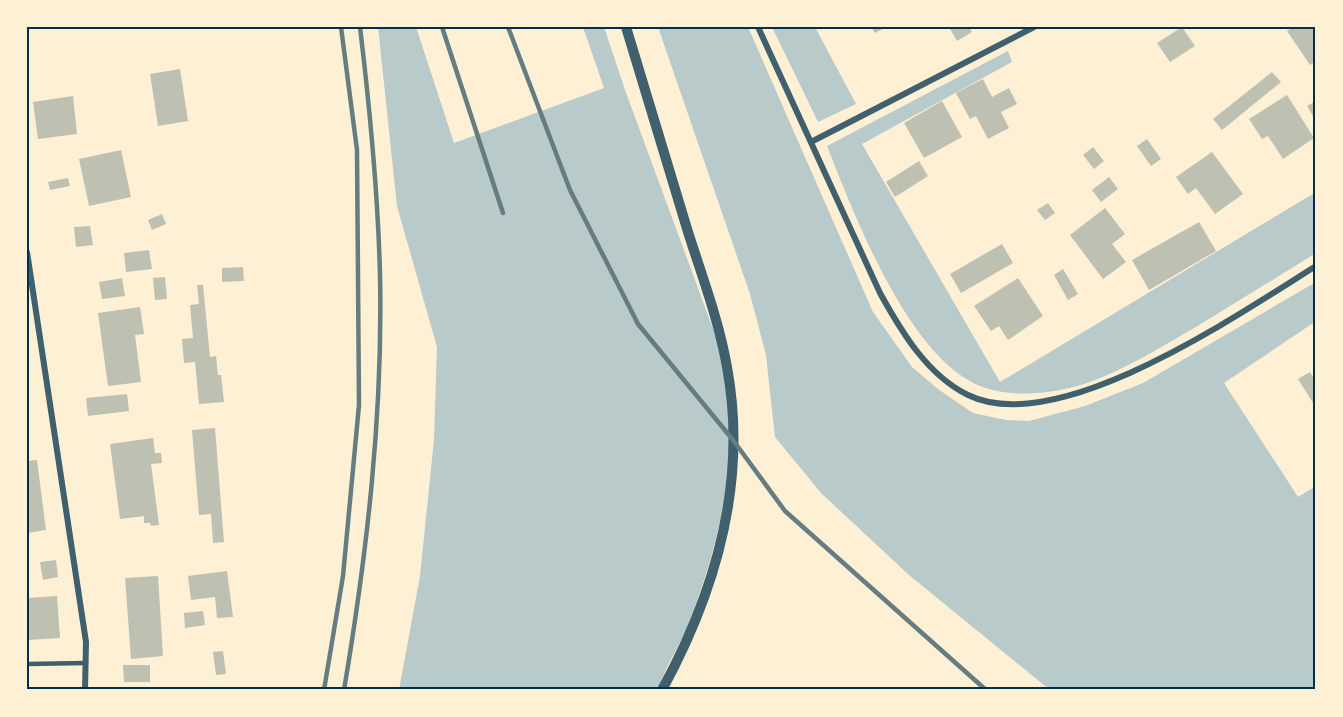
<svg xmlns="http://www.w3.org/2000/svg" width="1343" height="717" font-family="'Fira Sans',sans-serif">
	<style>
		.green { fill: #b9caca }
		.building { fill: #bec0b2 }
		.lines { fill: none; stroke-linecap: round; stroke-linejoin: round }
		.service { stroke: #3f606c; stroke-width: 4.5 }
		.minor { stroke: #3f606c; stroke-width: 6 }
		.tertiary { stroke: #3f606c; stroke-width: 10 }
		.rail { stroke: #657d81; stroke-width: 4.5 }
		.neatline { fill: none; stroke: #003049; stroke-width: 2 }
	</style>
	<rect width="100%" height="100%" fill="#fdf0d5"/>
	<path class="green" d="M378,27H416L454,143L604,88L583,27H604L625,90L723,356C743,444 722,536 690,620C681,644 666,664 658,690H399L420,576L434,440L437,347L397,206Z
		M658,27H748L873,312L912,367L938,389L973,413L1006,420L1029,421L1085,406L1143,383L1316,282V321L1224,383L1298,497L1316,486V690H1050L909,575L821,493L775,437L766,355L750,294Z
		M772,27H815L856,104L818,122Z
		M1008,51L1012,62L862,144L1000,382L1316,192V253C1276,278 1236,302 1196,327C1161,347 1125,370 1087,383C1052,395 1000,400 968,380C903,342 854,214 827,146Z"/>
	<path class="building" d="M871,27H886L875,33Z
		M949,27H969L972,32L957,41Z
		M1182,27L1195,46L1170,62L1157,43Z
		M1293,27H1316V61L1310,65L1287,31Z
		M180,69L188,121L158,126L150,74Z
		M1272,72L1281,82L1222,130L1213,119Z
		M983,79L992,97L1009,88L1017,104L1001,112L1009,128L988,139L976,116L970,119L956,93Z
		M1287,95L1314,138L1283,159L1268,136L1262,139L1249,119Z
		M73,96L77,134L38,139L33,102Z
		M942,101L962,137L924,158L904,123Z
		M1316,101V121L1307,106Z
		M1147,139L1161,159L1151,166L1137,146Z
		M1093,147L1104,161L1094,169L1083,155Z
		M121,150L131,197L89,206L79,159Z
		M1212,152L1243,194L1215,214L1196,188L1188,194L1176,177Z
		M919,161L928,176L895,197L886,182Z
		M1109,177L1118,189L1101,202L1092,190Z
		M68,178L70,186L50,190L48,182Z
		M1048,203L1055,213L1045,220L1037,210Z
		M1105,208L1125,234L1112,244L1126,262L1103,279L1070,235Z
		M162,214L166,224L152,230L148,220Z
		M1199,222L1216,251L1149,290L1132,260Z
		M90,226L93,245L76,247L74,227Z
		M1002,244L1013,263L961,293L950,274Z
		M149,250L152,269L126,272L124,253Z
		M243,267L244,281L222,282V268Z
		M1063,269L1078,294L1068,300L1054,275Z
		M165,277L167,299L155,300L153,278Z
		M122,278L125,296L102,299L99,282Z
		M1018,278L1043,316L1008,340L999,326L991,331L974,306Z
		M197,285H203L210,357L216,356L218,375H221L224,402L199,404L195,362L184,363L182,339L193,338L190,305L199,304Z
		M140,307L144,334L135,335L141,382L108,386L98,313Z
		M1310,372L1316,382V401L1313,403L1298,379Z
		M127,394L129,411L88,416L86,398Z
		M215,428L224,542L213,543L211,514L199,515L192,430Z
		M153,438L155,453H161L162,463L151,464L159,525L151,526L150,523H144V516L120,519L110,444Z
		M37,460L46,530L27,533V461Z
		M56,560L58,577L43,580L40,562Z
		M227,571L233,617L217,618L215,597L191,600L188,576Z
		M158,576L163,656L131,659L125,578Z
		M57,596L60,638L27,640V598Z
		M203,611L205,625L185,628L184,613Z
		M223,651L226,674L216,675L213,652Z
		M123,665H150V682H124Z"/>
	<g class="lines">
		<path class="service" d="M27,664L86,663"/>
		<path class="minor" d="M758,27L880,293C901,331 927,375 968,395C1058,439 1239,314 1316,266
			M811,142L1034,27
			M27,252L86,642L85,690"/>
		<path class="tertiary" d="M626,27C646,95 667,163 688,232C702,276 719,321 727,367C748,481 716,591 662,690"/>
		<path class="rail" d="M442,27L503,213
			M508,27L570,190L638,324L733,440L785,511L986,690
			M324,690L343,576L359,405L357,150L341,27
			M344,690C367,553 383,414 380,275C378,192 370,110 360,27"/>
	</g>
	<rect width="1343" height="717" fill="none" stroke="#fdf0d5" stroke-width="57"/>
	<rect x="28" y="28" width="1286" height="660" class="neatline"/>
</svg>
